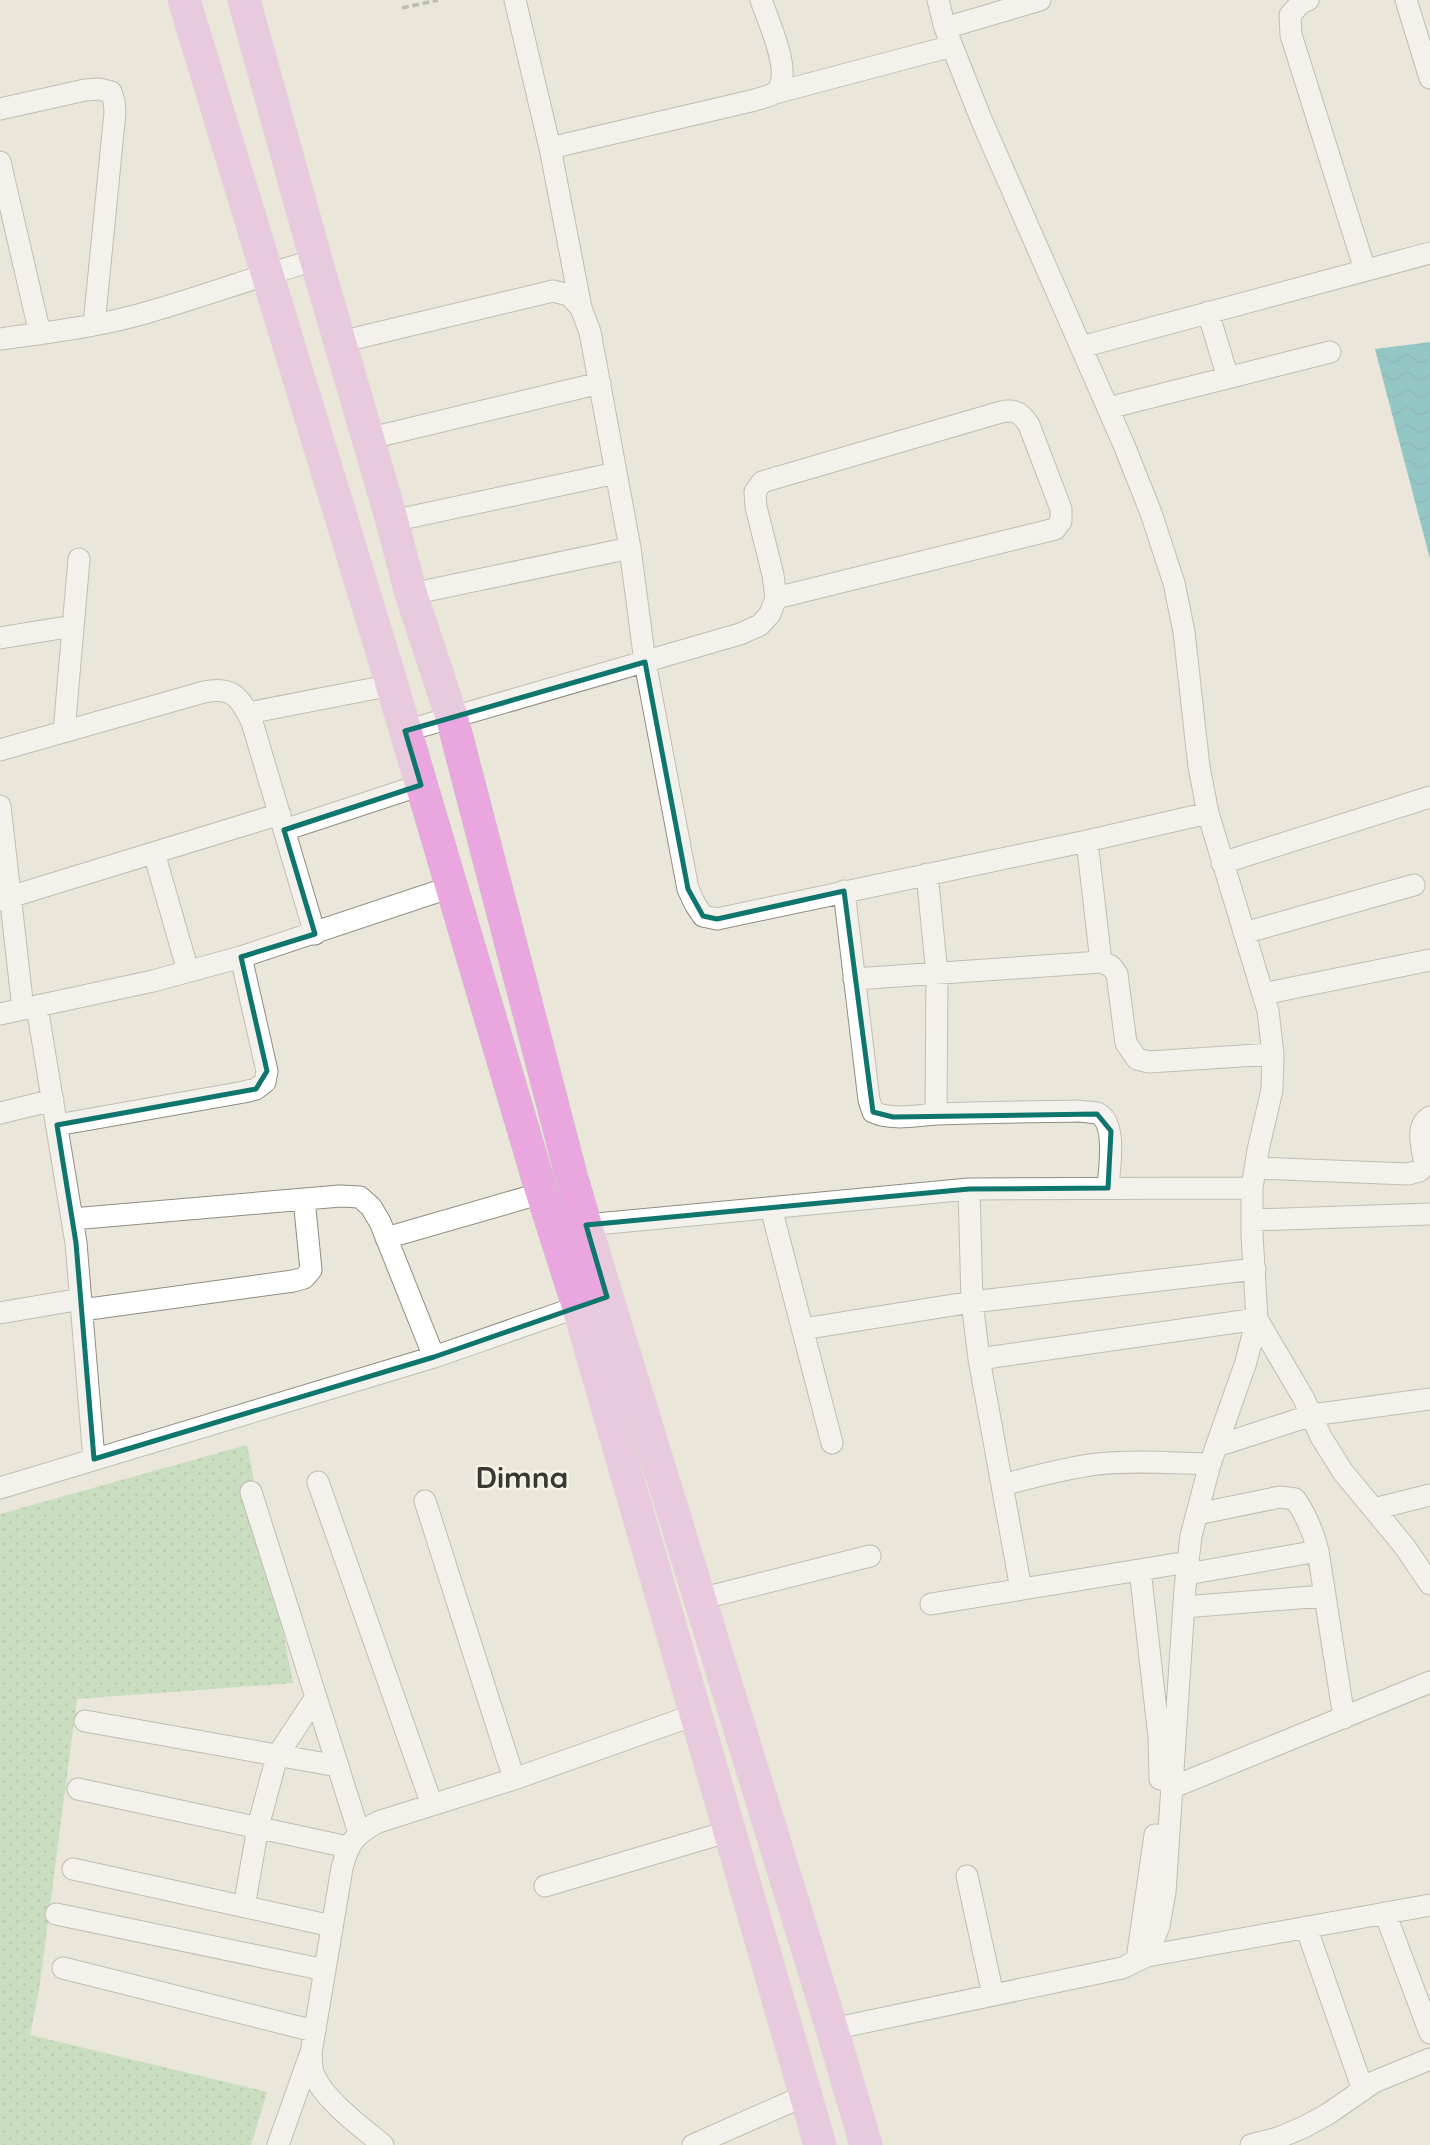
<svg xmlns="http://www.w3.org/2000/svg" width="1430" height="2145" font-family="Quicksand,sans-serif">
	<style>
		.grass { fill: url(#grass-dots) }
		.water { fill: url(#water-waves) }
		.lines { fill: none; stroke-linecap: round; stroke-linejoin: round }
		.minor-casing { stroke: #908c81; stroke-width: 23 }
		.highway-casing { stroke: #c8c7c6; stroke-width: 33 }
		.path { stroke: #8c8980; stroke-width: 3.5; stroke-dasharray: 7 3.5; stroke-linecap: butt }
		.minor { stroke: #fff; stroke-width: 21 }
		.highway { stroke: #e9a6df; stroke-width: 32 }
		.marked { fill: none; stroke: #0f766e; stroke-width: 5; stroke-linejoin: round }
		.labels { text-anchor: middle; stroke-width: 5; stroke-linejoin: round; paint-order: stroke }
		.district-label { font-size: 30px; font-weight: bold; fill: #3a3833; stroke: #f8f3e7 }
	</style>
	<defs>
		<pattern id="grass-dots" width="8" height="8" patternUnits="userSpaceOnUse" patternTransform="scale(1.75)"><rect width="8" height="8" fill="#a3d29d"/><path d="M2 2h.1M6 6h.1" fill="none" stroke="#86ab81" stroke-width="1.8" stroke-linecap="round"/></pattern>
		<pattern id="water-waves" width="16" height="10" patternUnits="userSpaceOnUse" patternTransform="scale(1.75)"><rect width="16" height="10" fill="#2ca2ae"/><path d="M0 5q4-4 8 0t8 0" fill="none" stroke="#27858e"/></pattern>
	</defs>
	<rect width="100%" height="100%" fill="#eae6da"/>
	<path class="grass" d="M247,1445L293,1683L77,1699L39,1990L30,2035L267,2092L251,2145H0V1514Z"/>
	<path class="water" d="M1430,342V559L1375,349Z"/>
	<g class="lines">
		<defs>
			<path id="minor" d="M515,0L550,148L581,308
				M1308,0L1301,3L1290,15L1291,35L1365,270
				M1406,0L1430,78
				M945,28L1040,0
				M775,93L952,46
				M0,109L85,90L99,89L111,92L114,101L115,112L94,325
				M550,148L755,100C761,98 771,96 776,92C794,75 768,21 761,0
				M0,162L40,334
				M1208,312L1228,378
				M0,339C51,332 103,326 152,311C207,295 261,275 316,260
				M340,342L553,291L569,295L581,308L590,332L630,548L645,662L688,889L695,904L703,916L717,919L1087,841L1208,813
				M1081,347L1430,253
				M1108,408L1330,352
				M367,439L600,383
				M392,521L616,473
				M411,594L630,548
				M0,638L73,626
				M248,713L392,685
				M405,731L740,634L760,625L770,614L776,598L773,575L756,507L755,492L762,482L1001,412C1016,409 1021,413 1029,425L1061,509V521L1055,529L776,598
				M64,732L79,559
				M0,750L204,692C234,686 240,698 252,722L315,934
				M0,806L23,1009
				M284,830L421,785
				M1087,841L1101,962
				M154,853L188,971
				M1222,863L1430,797
				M927,874L937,974L936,1114
				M844,891L869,1100L873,1112C893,1121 917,1115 938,1114C985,1112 1032,1112 1079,1111C1085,1112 1092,1112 1097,1113C1118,1122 1109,1169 1108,1188
				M0,900L280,814
				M1244,933L1414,885
				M854,979L1101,962L1111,966L1117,974L1126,1043L1137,1059L1149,1062L1273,1054
				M1263,994L1430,960
				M37,1007L76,1243L94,1459
				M0,1014L153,981L241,957L451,887
				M0,1113L53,1100
				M57,1125L244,1092L256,1089L265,1082L267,1071L241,957
				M1255,1168L1408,1174L1419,1171L1425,1165C1423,1148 1414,1127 1430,1117
				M969,1189L972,1302L979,1359L1021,1589
				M771,1208L832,1443
				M72,1219L340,1196L360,1197L371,1207L380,1222L434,1357
				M1252,1220L1430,1214
				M586,1225L969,1189L1252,1188
				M386,1238L542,1193
				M82,1310L293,1281L304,1278L311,1270L304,1199
				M0,1313L81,1299
				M803,1329L972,1302L1255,1269
				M979,1359L1257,1319L1304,1399L1321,1437L1343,1472L1405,1547L1430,1584
				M1217,1446L1312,1415L1430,1399
				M318,1482L432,1805
				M1002,1485C1033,1477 1065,1468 1097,1464C1134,1460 1172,1463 1210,1464
				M0,1488L434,1357L589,1303
				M251,1492L359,1833
				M425,1501L514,1779
				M1374,1509L1430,1495
				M1197,1514L1280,1497L1295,1499C1307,1516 1313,1531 1318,1551L1344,1718
				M1140,1570L1159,1737L1160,1779
				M1187,1574L1318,1551
				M700,1599L870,1556
				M931,1604L1188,1562
				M1184,1607L1324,1596
				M85,1721L338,1766
				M1171,1788L1430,1682
				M78,1789L348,1847
				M73,1869L332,1926
				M967,1876L993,1995
				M545,1886L730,1831
				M244,1907L258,1827L277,1756L316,1697
				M1385,1913L1430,2033
				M56,1914L325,1970
				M1306,1927L1363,2090
				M1147,1956L1430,1905
				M1137,1959L1155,1835
				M63,1968L314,2031
				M832,2029L1122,1968L1147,1956L1159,1926L1165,1892L1185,1588L1191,1536L1210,1464L1246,1362L1257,1319L1252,1234V1188L1258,1150L1272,1090L1273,1054L1268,1011L1208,813L1199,767L1184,632L1174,583L1151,513L1124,445L981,119L945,28L938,0
				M278,2145L310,2055
				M383,2145C363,2128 324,2100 314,2075C311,2069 312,2060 311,2053L342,1868C349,1842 354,1835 378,1822L514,1779L697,1714
				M693,2145L806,2095
				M1251,2145L1278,2138L1304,2127L1328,2114L1374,2082L1430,2059"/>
			<path id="highway" d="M184,0L392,685L542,1193L578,1306L820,2145
				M244,0L316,260L392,521L411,594L452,718L571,1175L607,1297L832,2029L866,2145"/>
		</defs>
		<use href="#minor" class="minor-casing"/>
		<use href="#highway" class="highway-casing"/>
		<path class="path" d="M402,8L438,0"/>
		<use href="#minor" class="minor"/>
		<use href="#highway" class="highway"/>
	</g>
	<path d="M0 0H1430V2145H0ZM645,662L688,889L703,916L717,919L844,891L873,1112L893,1117L1097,1114L1111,1131L1108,1188L969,1189L586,1225L607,1297L434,1357L94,1459L76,1243L57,1125L256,1089L267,1071L241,957L315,934L284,830L421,785L405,731Z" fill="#eae6da" fill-opacity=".55" fill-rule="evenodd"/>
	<path class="marked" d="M645,662L688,889L703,916L717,919L844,891L873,1112L893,1117L1097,1114L1111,1131L1108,1188L969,1189L586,1225L607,1297L434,1357L94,1459L76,1243L57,1125L256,1089L267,1071L241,957L315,934L284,830L421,785L405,731Z"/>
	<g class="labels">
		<g class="district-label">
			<text x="522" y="1488">Dimna</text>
		</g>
	</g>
</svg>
